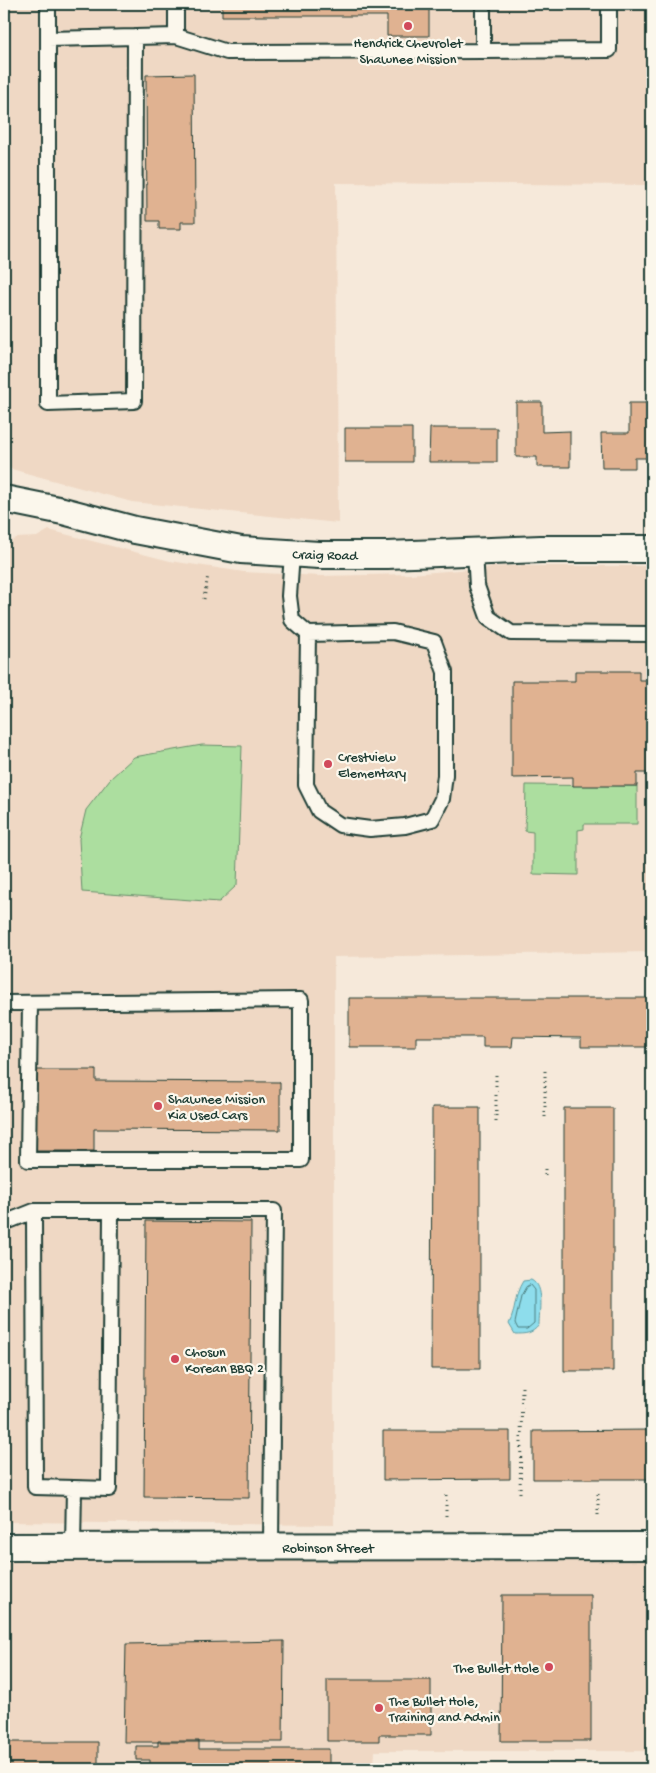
<svg xmlns="http://www.w3.org/2000/svg" width="656" height="1773" font-family="'Gochi Hand',sans-serif">
	<style>
		.built { fill: #efd8c4 }
		.green { fill: #acde9f; stroke: #668e6a }
		.water { fill: #8eddec; stroke: #629da2 }
		.lines { fill: none; stroke-linecap: round; stroke-linejoin: round }
		.shore { stroke: #4b7d7e; stroke-width: 1 }
		.building { fill: #e0b291; stroke: #1f3d34 }
		.service-casing { stroke: #1f3d34; stroke-width: 18 }
		.minor-casing { stroke: #1f3d34; stroke-width: 30 }
		.path { stroke: #1f3d34; stroke-width: 3; stroke-dasharray: 1 4; stroke-linecap: butt }
		.service { stroke: #fbf7ec; stroke-width: 14 }
		.minor { stroke: #fbf7ec; stroke-width: 26 }
		.poi-dot { fill: #d1495b; stroke: #fbf7ec; stroke-width: 2 }
		.labels { text-anchor: middle; stroke-width: 4.5; stroke-linejoin: round; paint-order: stroke }
		.poi-label { font-size: 14px; fill: #1f3d34; stroke: #fbf7ec; text-anchor: start }
		.street-label { font-size: 14px; fill: #1f3d34; stroke: #fbf7ec }
	</style>
	<rect width="100%" height="100%" fill="#f6e9da"/>
	<filter id="ink" filterUnits="userSpaceOnUse"><feTurbulence type="fractalNoise" baseFrequency=".02" numOctaves="2"/><feDisplacementMap in="SourceGraphic" scale="10" xChannelSelector="R" yChannelSelector="G"/><feConvolveMatrix kernelMatrix="1 2 1 2 8 2 1 2 1" color-interpolation-filters="sRGB"/></filter>
	<g filter="url(#ink)">
		<path class="built" d="M4,4H652V185L336,183L338,523L132,502L4,467Z
			M49,530L170,561L244,572L321,576L410,574L508,566H652V952L334,957V1525L4,1522V546L16,538L37,537Z
			M4,1561H652V1751H375L374,1769H4Z"/>
		<path class="green" d="M202,745L242,746L237,885L219,902L82,892L79,839L86,810L110,779L134,757Z
			M526,785L637,786V824H584V829L578,830V875L533,874V832L525,831Z"/>
		<path class="water" d="M531,1280C544,1286 539,1312 539,1325C532,1334 525,1334 515,1334L509,1324C516,1310 514,1295 523,1281Z"/>
		<g class="lines">
			<path class="shore" d="M530,1285L534,1290V1323L527,1329H518L515,1323L521,1296L526,1287Z"/>
		</g>
		<path class="building" d="M222,4H429V36H387V16H222Z
			M194,74L195,222H181V229H159V221H147L146,75Z
			M516,402H542V432L570,431V467H537V457H516Z
			M629,403H652V458H635V468H602L601,433H629Z
			M345,428H412V462H345Z
			M430,428H497V462H429Z
			M575,671H639V680H652V773H637V786H573V777L512,778V681H575Z
			M349,998H652V1047H581V1038L513,1037L512,1047H483V1037H416V1047H349Z
			M37,1070H96V1081L280,1082V1130L94,1129V1151H36Z
			M432,1107H480V1369H431Z
			M564,1108H613V1371H564Z
			M146,1221L251,1222L249,1498L144,1497Z
			M652,1430V1479H533V1431Z
			M383,1431H510V1479L383,1480Z
			M502,1595H591V1741H501Z
			M284,1641L283,1742H124L126,1644Z
			M327,1680H431V1735H379V1741H327Z
			M158,1741H199V1749H329V1769H150V1760H136V1746H158Z
			M9,1742H98V1769H9Z"/>
		<g class="lines">
			<defs>
				<path id="service" d="M176,36L227,52L483,51V4
					M135,37L176,36V4
					M48,39L135,37L134,401L48,404V4
					M483,51L609,50V4
					M475,552L477,586L488,617L511,633L652,634
					M292,554L289,596L292,620L308,634L393,632L434,642L445,672V775L442,799L432,819L405,826L370,829L340,825L319,811L306,785L308,634
					M4,1003L301,1000V1160H28L30,1003
					M34,1211L35,1487L74,1488
					M4,1223L34,1211H274L271,1546
					M73,1547L74,1488L109,1489L111,1211"/>
				<path id="minor" d="M4,499L63,511L135,530L241,550L319,555H387L541,549H652
					M4,1547L652,1546"/>
			</defs>
			<use href="#service" class="service-casing"/>
			<use href="#minor" class="minor-casing"/>
			<path class="path" d="M204,599L208,575
				M545,1071V1118
				M496,1121V1071
				M545,1169V1177
				M520,1493L522,1387
				M598,1494V1516
				M446,1495V1516"/>
			<use href="#service" class="service"/>
			<use href="#minor" class="minor"/>
		</g>
	</g>
	<g class="poi-dot">
		<circle cx="408" cy="26" r="5"/>
		<circle cx="328" cy="764" r="5"/>
		<circle cx="158" cy="1106" r="5"/>
		<circle cx="175" cy="1359" r="5"/>
		<circle cx="549" cy="1667" r="5"/>
		<circle cx="379" cy="1708" r="5"/>
	</g>
	<g class="labels">
		<g class="poi-label">
			<text x="408" y="47" text-anchor="middle">Hendrick Chevrolet<tspan x="408" dy="16">Shawnee Mission</tspan></text>
			<text x="338" y="761">Crestview<tspan x="338" dy="16">Elementary</tspan></text>
			<text x="168" y="1103">Shawnee Mission<tspan x="168" dy="16">Kia Used Cars</tspan></text>
			<text x="185" y="1356">Chosun<tspan x="185" dy="16">Korean BBQ 2</tspan></text>
			<text x="539" y="1672" text-anchor="end">The Bullet Hole</text>
			<text x="389" y="1705">The Bullet Hole,<tspan x="389" dy="16">Training and Admin</tspan></text>
		</g>
		<g class="street-label">
			<text transform="translate(325 554) rotate(1)" y="5">Craig Road</text>
			<text x="328" y="1552">Robinson Street</text>
		</g>
	</g>
	<rect width="656" height="1773" fill="none" stroke="#fbf7ec" stroke-width="20"/>
	<rect x="10" y="10" width="636" height="1753" fill="none" stroke="#1f3d34" stroke-width="2" filter="url(#ink)"/>
</svg>
